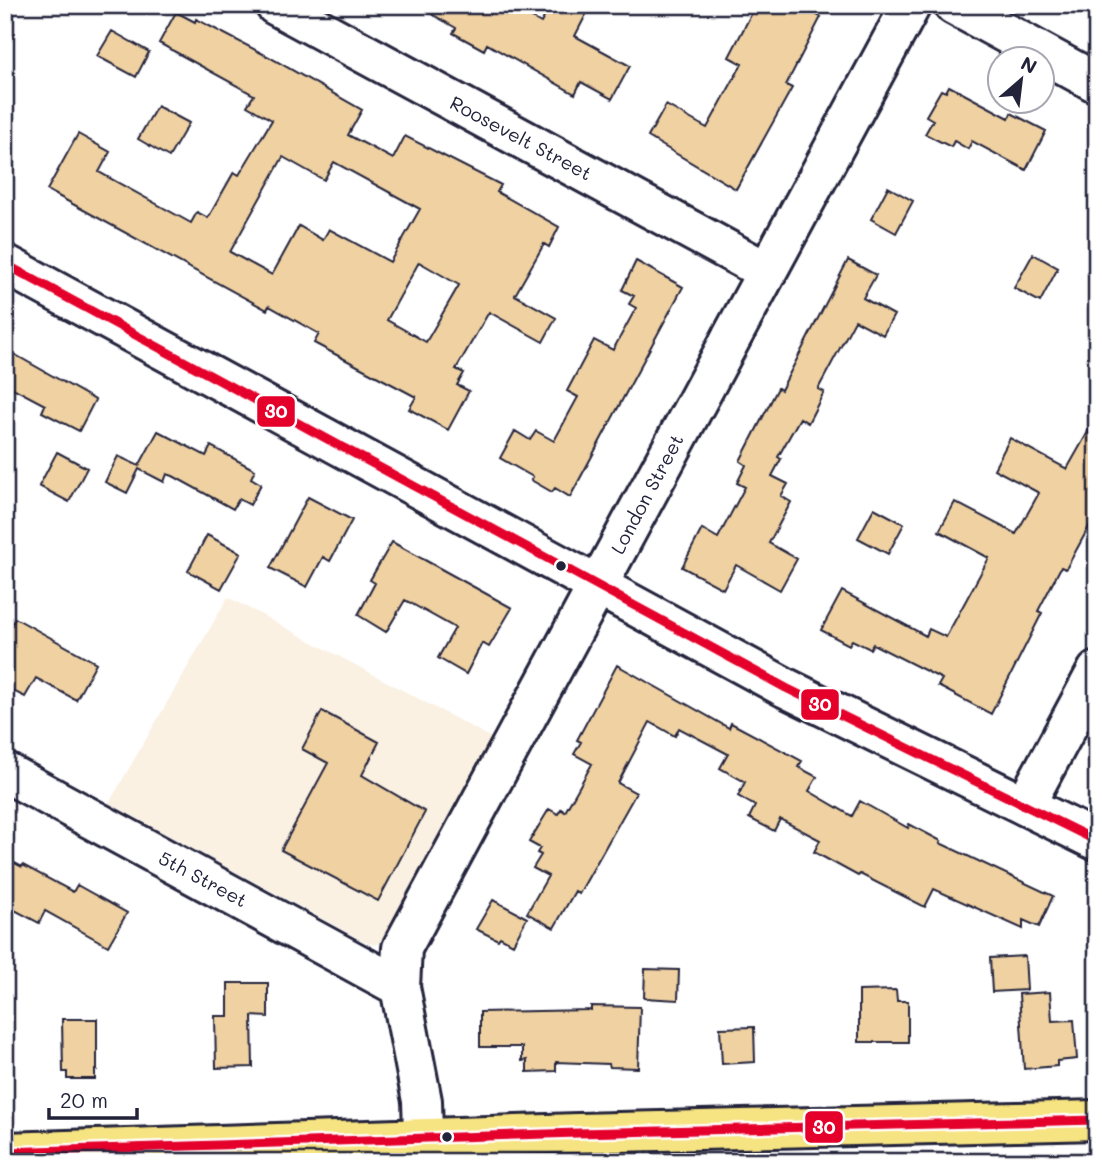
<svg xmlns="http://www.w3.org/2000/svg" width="1102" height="1167" font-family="Mali,sans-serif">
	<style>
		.built { fill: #faf1e3 }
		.building { fill: #efd1a2; stroke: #22223b; stroke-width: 2; fill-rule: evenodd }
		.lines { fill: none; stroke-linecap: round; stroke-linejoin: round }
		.minor-casing { stroke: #22223b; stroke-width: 44 }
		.major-casing { stroke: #22223b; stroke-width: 44 }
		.minor { stroke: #fff; stroke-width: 38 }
		.major { stroke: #f6e381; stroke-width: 38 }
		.bus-1-casing { stroke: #fff; stroke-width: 14 }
		.bus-1 { stroke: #e4002b; stroke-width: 9 }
		.bus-dot { fill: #22223b; stroke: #fff; stroke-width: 2.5 }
		.labels { text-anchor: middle; stroke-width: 7; stroke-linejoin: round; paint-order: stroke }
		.street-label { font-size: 19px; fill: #22223b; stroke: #fff }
		.line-badge { stroke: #fff; stroke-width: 2.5 }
		.badge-label { font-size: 19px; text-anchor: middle; font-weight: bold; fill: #fff }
	</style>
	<rect width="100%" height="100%" fill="#fff"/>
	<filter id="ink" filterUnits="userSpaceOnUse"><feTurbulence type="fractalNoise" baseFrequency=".0143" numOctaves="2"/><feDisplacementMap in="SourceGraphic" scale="14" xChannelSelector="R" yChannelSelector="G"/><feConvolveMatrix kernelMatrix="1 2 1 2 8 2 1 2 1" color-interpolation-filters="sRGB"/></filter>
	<g filter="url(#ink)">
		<path class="built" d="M228,597L492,738L390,932L382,942L374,945L365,942L109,803Z"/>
		<path class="building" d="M416,5H509L541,23L551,5H591L575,36L630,66L612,99L581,82L575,94L487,44L484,50L453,33L456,28Z
			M756,5H799L821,17L786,85L792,88L736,189L648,137L666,105L707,128L742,64L729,57Z
			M176,12L195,22L196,19L269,57L362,110L348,135L393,159L405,136L501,185L497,192L559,227L549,247L544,244L515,295L556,318L543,342L489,312L456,369L464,373L457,385L469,391L448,430L409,409L416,397L314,343L319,334L269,306L267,310L47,190L78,134L110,152L99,172L191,223L197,212L208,218L234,172L239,175L272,120L247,106L254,95L159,43ZM283,157L324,180L334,162L420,209L390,262L329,229L323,240L299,226L272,275L230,252ZM419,262L459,285L426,342L387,320Z
			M112,31L149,52L136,77L97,56Z
			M949,86L1009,118L1011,113L1046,131L1026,170L972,141L968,149L954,141L951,147L925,134L933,120L926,116L941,90L946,92Z
			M157,106L189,123L169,157L138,139Z
			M888,187L913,201L896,233L871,219Z
			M1033,254L1058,268L1040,302L1014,288Z
			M848,260L876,275L863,298L894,315L883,335L855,320L818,389L824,392L808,423L800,418L778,457L781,459L772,476L788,484L781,496L791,502L769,543L797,559L780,590L736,565L723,589L682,567L702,529L718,538L745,487L737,483L746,465L740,461L778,388L781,390Z
			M636,261L683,287L570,497L555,488L552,492L531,480L533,477L500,458L515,431L530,440L536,431L554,441L578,397L567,391L594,340L613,350L636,308L629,304L634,296L622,290Z
			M5,349L95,400L79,431L42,412L45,405L5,384Z
			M1097,416V512L1066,569L1061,567L1038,611L1042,613L991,714L938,686L942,679L873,644L870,649L852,640L849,645L821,630L842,591L926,636L929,629L946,637L989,558L939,531L955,502L1016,534L1039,493L994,469L1010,438L1067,469Z
			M158,431L206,456L211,446L255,470L251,478L261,484L250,505L239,499L233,509L173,476L167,474L164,482L139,469L127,493L105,482L118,456L139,466Z
			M57,452L87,468L69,502L39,486Z
			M308,497L352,520L330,561L323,557L307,587L270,568Z
			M874,508L904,524L888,554L858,538Z
			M207,535L241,553L221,589L188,571Z
			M392,542L512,608L489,647L482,643L466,674L438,658L455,628L405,600L386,632L358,615L375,583L370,580Z
			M15,618L96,663L76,700L36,678L25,697L5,687V637Z
			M617,665L729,728L731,723L802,761L798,767L817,777L809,791L852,816L860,801L908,828L909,824L941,841L940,843L1053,896L1039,927L1023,920V929L934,889L925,907L860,874L858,876L814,852L820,840L780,819L774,831L749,818L755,806L738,796L745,782L720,768L728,754L679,728L675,736L650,722L618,783L636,793L579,894L575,891L554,928L527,913L548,876L533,868L541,855L537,853L540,848L529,842L549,809L558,814L561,809L565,812L592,764L574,754L581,742L577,740Z
			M322,711L379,742L362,775L425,812L378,901L281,850L328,763L302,749Z
			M5,858L22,867L23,865L73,892L77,885L127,913L108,946L45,911L39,923L5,905Z
			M493,900L527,918L513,944L500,937L498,940L476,929Z
			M1025,956L1027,990L992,992L990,958Z
			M645,969L679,970L678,1000L644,998Z
			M228,983H268V1017L252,1016L253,1067L216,1068L215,1016H228Z
			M896,990L897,1001H908V1042H859V991Z
			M1050,992L1052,1021L1074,1020L1077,1059L1057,1061V1066L1024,1069L1019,994Z
			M591,1006L640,1007L638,1068L610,1067L609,1064L556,1062V1071L527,1072V1060L522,1061V1047H480V1012L591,1010Z
			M62,1019H97V1070H95V1079H67V1072H63Z
			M754,1027L755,1062L722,1064L720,1028Z"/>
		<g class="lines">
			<defs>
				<path id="minor" d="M275,5L766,271
					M954,5L1097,83
					M5,264L786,688L1097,841
					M5,772L400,987
					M1025,805L1097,671
					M424,1162L422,1101L400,987L402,948L911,5"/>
				<path id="major" d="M5,1152L578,1133L1097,1120"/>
			</defs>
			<use href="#minor" class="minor-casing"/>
			<use href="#major" class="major-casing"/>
			<use href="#minor" class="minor"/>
			<use href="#major" class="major"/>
			<defs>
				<path id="bus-1" d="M5,264L786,688L1097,841
					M5,1152L578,1133L1097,1120"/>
			</defs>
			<use href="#bus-1" class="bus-1-casing"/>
			<use href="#bus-1" class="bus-1"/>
		</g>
	</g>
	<g class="bus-dot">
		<circle cx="561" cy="566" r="6"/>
		<circle cx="447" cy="1137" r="6"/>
	</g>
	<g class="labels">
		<g class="street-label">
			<text transform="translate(521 138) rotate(28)" y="7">Roosevelt Street</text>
			<text transform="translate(647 494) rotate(-62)" y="7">London Street</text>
			<text transform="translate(203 879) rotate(28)" y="7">5th Street</text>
		</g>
	</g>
	<g class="line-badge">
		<rect x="256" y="395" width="40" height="33" rx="7" fill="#e4002b"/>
		<rect x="800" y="688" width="40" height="33" rx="7" fill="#e4002b"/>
		<rect x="804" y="1110" width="40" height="34" rx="7" fill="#e4002b"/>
	</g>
	<g class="badge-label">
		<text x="276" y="418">30</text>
		<text x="820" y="711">30</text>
		<text x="824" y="1134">30</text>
	</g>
	<rect width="1102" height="1167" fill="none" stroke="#fff" stroke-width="28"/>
	<rect x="14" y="14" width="1074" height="1139" fill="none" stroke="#22223b" stroke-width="2.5" filter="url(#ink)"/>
	<g transform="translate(1021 80) rotate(28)"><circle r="33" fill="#ffffff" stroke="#a7a7b1" stroke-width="2"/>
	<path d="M0-5L12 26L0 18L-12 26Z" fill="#22223b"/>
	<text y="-10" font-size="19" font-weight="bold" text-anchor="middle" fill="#22223b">N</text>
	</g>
	<path d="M49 1108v10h88v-10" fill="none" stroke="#22223b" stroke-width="3.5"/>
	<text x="60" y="1108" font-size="21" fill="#22223b" stroke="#ffffff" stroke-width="5" paint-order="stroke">20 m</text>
</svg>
